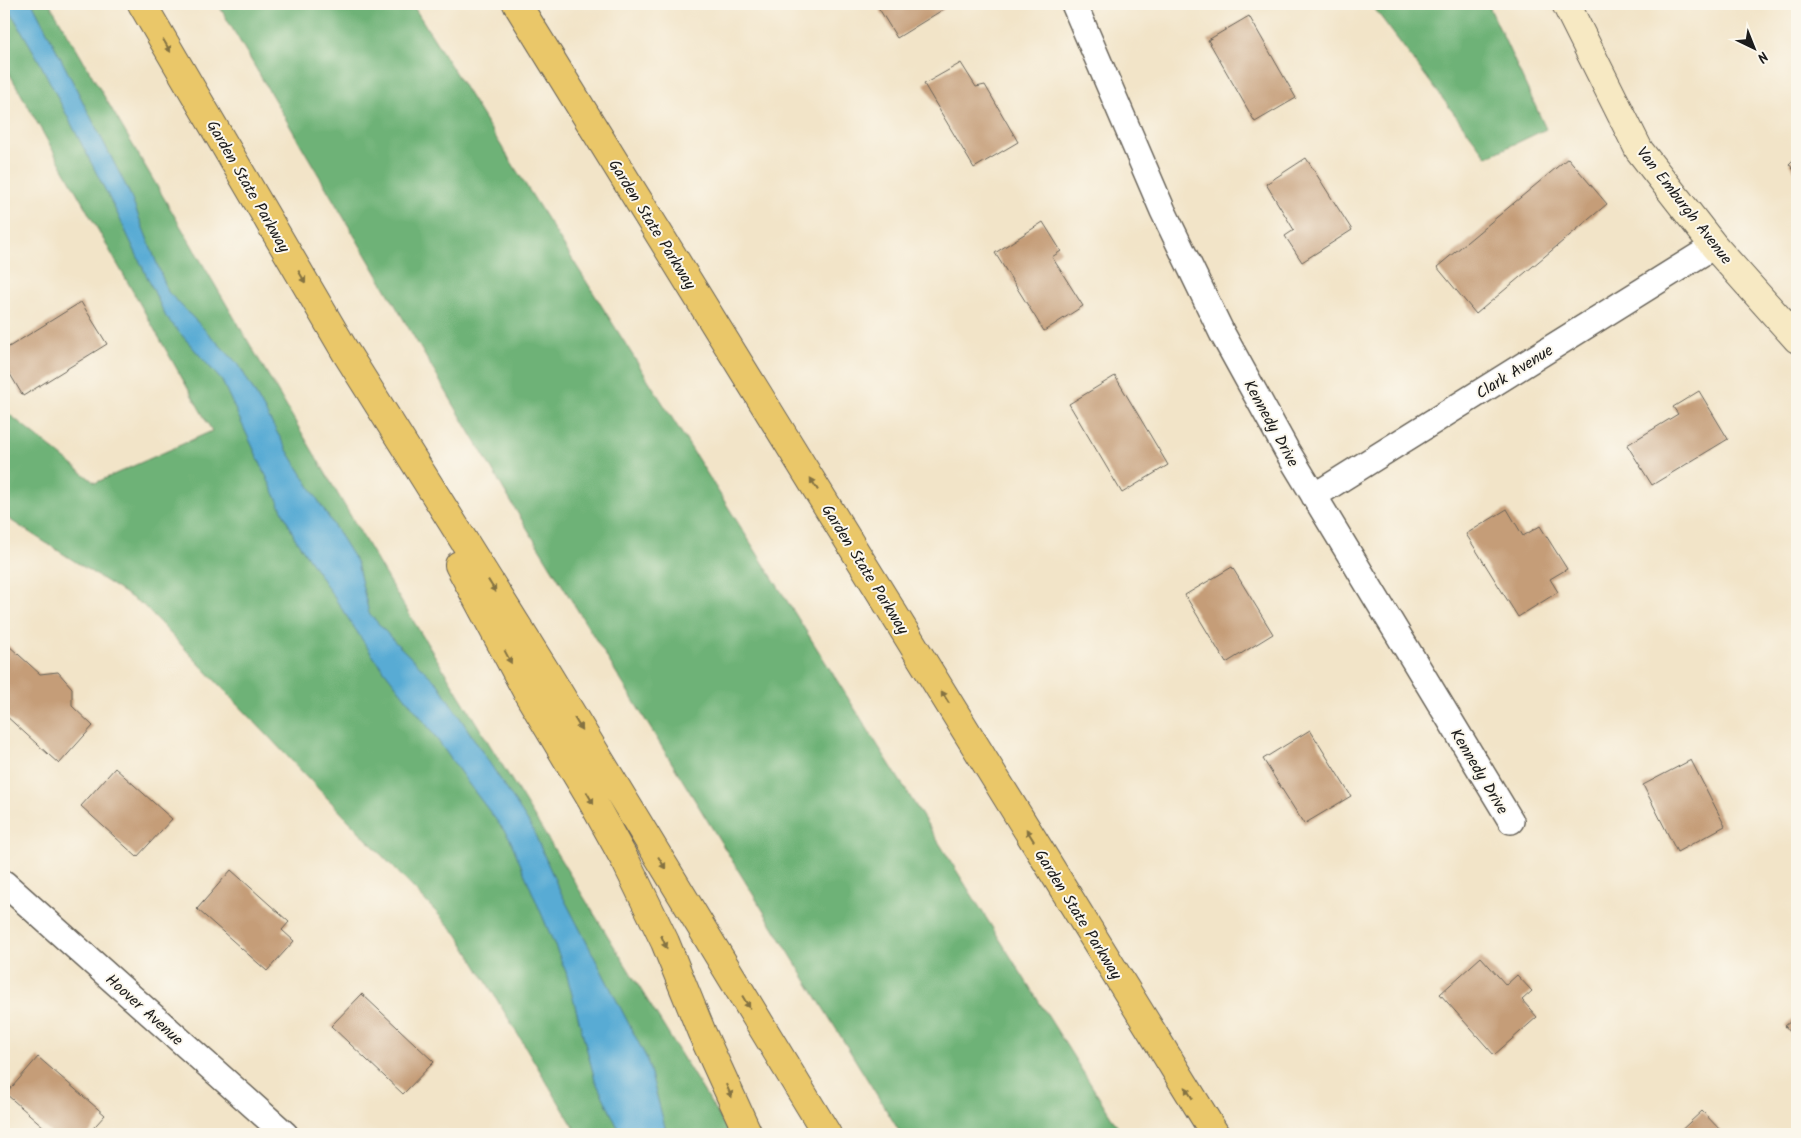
<svg xmlns="http://www.w3.org/2000/svg" width="1801" height="1138" font-family="Kalam,sans-serif">
	<style>
		.forest { fill: #6eb277; stroke: #45674a }
		.water { fill: #59abd4; stroke: #3a6478 }
		.building { fill: #c59d78 }
		.lines { fill: none; stroke-linecap: round; stroke-linejoin: round }
		.minor-casing { stroke: #676258; stroke-width: 28 }
		.secondary-casing { stroke: #676258; stroke-width: 30 }
		.motorway-casing { stroke: #676258; stroke-width: 30 }
		.minor { stroke: #fff; stroke-width: 25 }
		.secondary { stroke: #f7e9c3; stroke-width: 28 }
		.motorway { stroke: #eac769; stroke-width: 28 }
		.oneway { fill: #837242 }
		.labels { text-anchor: middle; stroke-width: 4; stroke-linejoin: round; paint-order: stroke }
		.street-label { font-size: 16px; fill: #1c1c1c; stroke: #fbf7ec }
	</style>
	<rect width="100%" height="100%" fill="#fbf7ec"/>
	<filter id="ink" filterUnits="userSpaceOnUse"><feTurbulence type="fractalNoise" baseFrequency=".02" numOctaves="2"/><feDisplacementMap in="SourceGraphic" scale="10" xChannelSelector="R" yChannelSelector="G"/><feConvolveMatrix kernelMatrix="1 2 1 2 8 2 1 2 1" color-interpolation-filters="sRGB"/></filter>
	<filter id="wash" filterUnits="userSpaceOnUse"><feTurbulence type="fractalNoise" baseFrequency=".0096" numOctaves="4" result="noise"/><feDisplacementMap in="SourceGraphic" scale="20" xChannelSelector="R" yChannelSelector="G"/><feGaussianBlur stdDeviation="1.12" result="paint"/><feColorMatrix in="noise" values="0 0 0 0 0 0 0 0 0 0 0 0 0 0 0 0 0 1.4 0 .05"/><feComposite in="paint" operator="in"/></filter>
	<g filter="url(#wash)">
		<rect width="100%" height="100%" fill="#f2e4c8"/>
		<path class="forest" d="M4,4H50L393,588L730,1134H578L458,935L143,605L4,516V410L95,483L212,431L4,64Z
			M218,4H412L1122,1134H901L517,512Z
			M1371,4H1488L1546,129L1487,157Z"/>
		<path class="water" d="M6,4H33L129,192L168,292L239,365L287,450L357,563L369,613L393,640L438,684L532,828L558,887L647,1059L667,1134H621L595,1080L566,972L509,837L468,783L429,728L373,656L295,538L222,381L166,317L118,215L38,59Z"/>
		<g id="blocks">
			<path class="building" d="M884,4H941L944,9L897,38L878,7Z
				M1249,16L1296,98L1255,122L1208,40Z
				M961,63L976,87L985,85L1018,142L974,168L924,84Z
				M1797,156V174L1789,164Z
				M1306,158L1352,230L1302,262L1285,236L1294,230L1266,184Z
				M1568,158L1607,204L1476,314L1437,267Z
				M1043,222L1061,251L1052,257L1083,306L1044,331L995,253Z
				M81,302L107,344L23,396L4,364V350Z
				M1115,376L1168,465L1122,493L1069,404Z
				M1699,391L1728,439L1652,485L1627,445L1678,414L1673,407Z
				M1507,509L1523,536L1540,526L1567,569L1550,579L1558,592L1518,617L1466,534Z
				M1232,567L1273,634L1226,663L1185,595Z
				M8,645L40,674L58,672L72,688V706L93,726L59,764L4,714V650Z
				M1310,730L1351,796L1304,824L1263,759Z
				M1691,760L1725,826L1677,852L1643,785Z
				M115,768L172,819L137,857L81,806Z
				M231,870L289,922L282,930L294,941L267,971L197,909Z
				M1481,957L1506,985L1517,975L1532,991L1522,1000L1537,1017L1494,1055L1440,994Z
				M362,994L434,1062L403,1094L331,1026Z
				M1797,1016V1040L1785,1026Z
				M38,1057L105,1115L88,1134H52L6,1094Z
				M1702,1111L1724,1134H1677Z"/>
		</g>
	</g>
	<g filter="url(#ink)">
		<use href="#blocks" fill-opacity="0" stroke="#676258" stroke-width="1"/>
		<g class="lines">
			<defs>
				<path id="minor" d="M1074,4L1163,211L1222,333L1287,451L1511,821
					M1314,496L1714,246
					M4,883L285,1134"/>
				<path id="secondary" d="M1566,4L1639,150L1714,246L1797,339"/>
				<path id="motorway" d="M142,4L345,351L548,675L827,1134
					M517,4L1215,1134
					M459,565L527,692L591,799L627,864L665,942L702,1033L748,1134"/>
			</defs>
			<use href="#minor" class="minor-casing"/>
			<use href="#secondary" class="secondary-casing"/>
			<use href="#motorway" class="motorway-casing"/>
			<use href="#minor" class="minor"/>
			<use href="#secondary" class="secondary"/>
			<use href="#motorway" class="motorway"/>
		</g>
		<defs><path id="oneway-solid" d="M-6-.8H1V-3.2L6.5 0L1 3.2V.8H-6Z" transform="scale(1.25)"/></defs>
		<g class="oneway">
			<use href="#oneway-solid" transform="translate(167 46) rotate(60)"/>
			<use href="#oneway-solid" transform="translate(302 277) rotate(60)"/>
			<use href="#oneway-solid" transform="translate(814 484) rotate(-122)"/>
			<use href="#oneway-solid" transform="translate(492 586) rotate(58)"/>
			<use href="#oneway-solid" transform="translate(508 657) rotate(62)"/>
			<use href="#oneway-solid" transform="translate(945 697) rotate(-122)"/>
			<use href="#oneway-solid" transform="translate(578 724) rotate(59)"/>
			<use href="#oneway-solid" transform="translate(590 798) rotate(60)"/>
			<use href="#oneway-solid" transform="translate(1030 835) rotate(-122)"/>
			<use href="#oneway-solid" transform="translate(662 863) rotate(59)"/>
			<use href="#oneway-solid" transform="translate(664 942) rotate(66)"/>
			<use href="#oneway-solid" transform="translate(746 1002) rotate(59)"/>
			<use href="#oneway-solid" transform="translate(729 1091) rotate(66)"/>
			<use href="#oneway-solid" transform="translate(1189 1093) rotate(-122)"/>
		</g>
	</g>
	<g class="labels">
		<g class="street-label">
			<text transform="translate(249 186) rotate(60)" y="6">Garden State Parkway</text>
			<text transform="translate(1685 205) rotate(52)" y="6">Van Emburgh Avenue</text>
			<text transform="translate(653 224) rotate(58)" y="6">Garden State Parkway</text>
			<text transform="translate(1514 371) rotate(-32)" y="6">Clark Avenue</text>
			<text transform="translate(1272 423) rotate(61)" y="6">Kennedy Drive</text>
			<text transform="translate(866 569) rotate(58)" y="6">Garden State Parkway</text>
			<text transform="translate(1480 771) rotate(59)" y="6">Kennedy Drive</text>
			<text transform="translate(1079 914) rotate(58)" y="6">Garden State Parkway</text>
			<text transform="translate(145 1009) rotate(42)" y="6">Hoover Avenue</text>
		</g>
	</g>
	<rect width="1801" height="1138" fill="none" stroke="#fbf7ec" stroke-width="20"/>
	<g transform="translate(1754 48) rotate(137)" stroke="#fbf7ec" stroke-width="4" paint-order="stroke">
	<path d="M0-4L9 19L0 12L-9 19Z" fill="#1c1c1c"/>
	<text y="-8" font-size="14" font-weight="bold" text-anchor="middle" fill="#1c1c1c">N</text>
	</g>
</svg>
